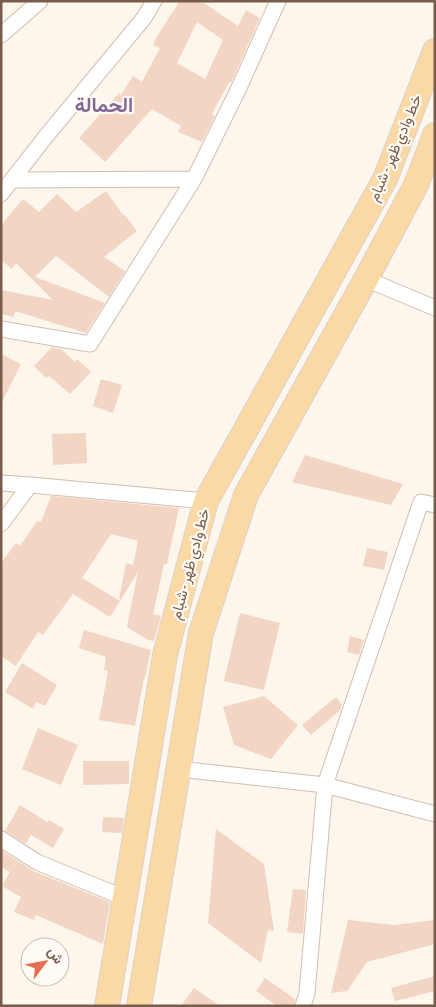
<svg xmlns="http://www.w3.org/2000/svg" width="436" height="1007" font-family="'Asap Condensed',Vazirmatn,sans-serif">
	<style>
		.building { fill: #f3d5c3; fill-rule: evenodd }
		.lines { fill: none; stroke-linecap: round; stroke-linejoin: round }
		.minor-casing { stroke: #d1beb0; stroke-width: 17 }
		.primary-casing { stroke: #dad1cd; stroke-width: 26 }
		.minor { stroke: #fff; stroke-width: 15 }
		.primary { stroke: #fbd9a5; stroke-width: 24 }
		.labels { text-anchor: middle; stroke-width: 4.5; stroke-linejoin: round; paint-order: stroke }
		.street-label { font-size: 15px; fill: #7a5c4d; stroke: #fffaf3 }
		.district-label { font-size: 20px; font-weight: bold; fill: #846695; stroke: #fffaf3 }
	</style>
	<rect width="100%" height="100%" fill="#fdf6ec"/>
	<path class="building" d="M180,1H201L238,26L246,10L260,18L231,83L229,82L212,114L215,116L202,142L178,132L181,126L152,109L105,162L79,138L119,93L121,95L133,76L142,82L160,48L153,45L157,36ZM197,22L223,40L205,79L177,63Z
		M106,191L123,215L124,214L137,231L104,257L125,271L109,297L56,256L35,277L105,303L86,333L15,311L14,317L1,314V290L53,300L16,263L12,269L1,260V226L10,214L23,199L39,212L57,194L76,212Z
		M52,347L61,349L75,362L77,359L91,372L70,394L49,376L46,378L34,366Z
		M1,354L21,364L1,404Z
		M101,379L122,385L113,413L93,406Z
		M86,433L87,463L53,465L52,434Z
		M305,455L403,484L391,505L292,482Z
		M51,496L179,508L167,564H164L153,614L161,616L154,641L148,640L127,627L138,571L121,600L119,599L126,563L133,565L138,541L111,534L82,578L120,601L110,617L73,594L43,635L38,632L16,666L1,656V563L16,543L20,546L37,521L41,522Z
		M367,548L388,552L384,570L363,566Z
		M240,613L280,623L264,690L224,681Z
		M84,630L151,650L145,678H144L135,726L99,720L108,671L104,670L106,657L79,648Z
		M350,636L364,640L359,655L347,652Z
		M22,663L57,685L45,706L36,702L33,709L5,692Z
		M264,696L298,725L271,759L234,745L223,707Z
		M336,697L342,705L340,710L311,735L302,725Z
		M38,728L78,745L61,785L22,769Z
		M83,761H129V784L83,785Z
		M20,805L47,822L49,820L64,829L53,848L31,835L26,844L5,831Z
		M103,817L124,818L122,833L102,832Z
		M216,829L264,864L274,931L268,930L261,963L208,923Z
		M1,850L33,871L110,902L103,944L36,915L34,920L14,912L21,897L2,886L10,872L1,867Z
		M293,889L306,890L303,934L287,932Z
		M348,920L394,925L435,920V944L367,962L347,991L331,993Z
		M435,976V991L395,1001L391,988Z
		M265,978L295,999L294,1006H277L256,991Z
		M194,988L220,1006H181Z"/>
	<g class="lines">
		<defs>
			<path id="minor" d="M1,35L40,1
				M12,180L194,179
				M1,194L47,135L144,18L154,1
				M366,279L435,308
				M1,329L90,344L194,179L238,90L278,1
				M1,483L30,485L206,501
				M1,524L30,485
				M179,769L325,785L435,814
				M1,839L37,862L125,898
				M303,1006L307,993L325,785L421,502L435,505"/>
			<path id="primary" d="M107,1006L165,655L206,501L385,179L435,51
				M139,1006L201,633L246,495L366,279L416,185L435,135"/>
		</defs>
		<use href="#minor" class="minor-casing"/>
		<use href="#primary" class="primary-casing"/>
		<use href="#minor" class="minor"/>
		<use href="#primary" class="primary"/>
	</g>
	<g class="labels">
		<g class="street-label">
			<text transform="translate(395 148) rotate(-67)" y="5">خط وادي ظهر - شبام</text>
			<text transform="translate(190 564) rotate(-75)" y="5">خط وادي ظهر - شبام</text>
		</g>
		<g class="district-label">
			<text x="104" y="112">الحمالة</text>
		</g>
	</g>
	<rect width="436" height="1007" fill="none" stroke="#7a5c4d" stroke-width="5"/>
	<g transform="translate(45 962) rotate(58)"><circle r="24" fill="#fffaf3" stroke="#cabbb1"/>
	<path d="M0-4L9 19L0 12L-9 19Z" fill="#e76f51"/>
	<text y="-8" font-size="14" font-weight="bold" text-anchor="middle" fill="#7a5c4d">ش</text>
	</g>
</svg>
